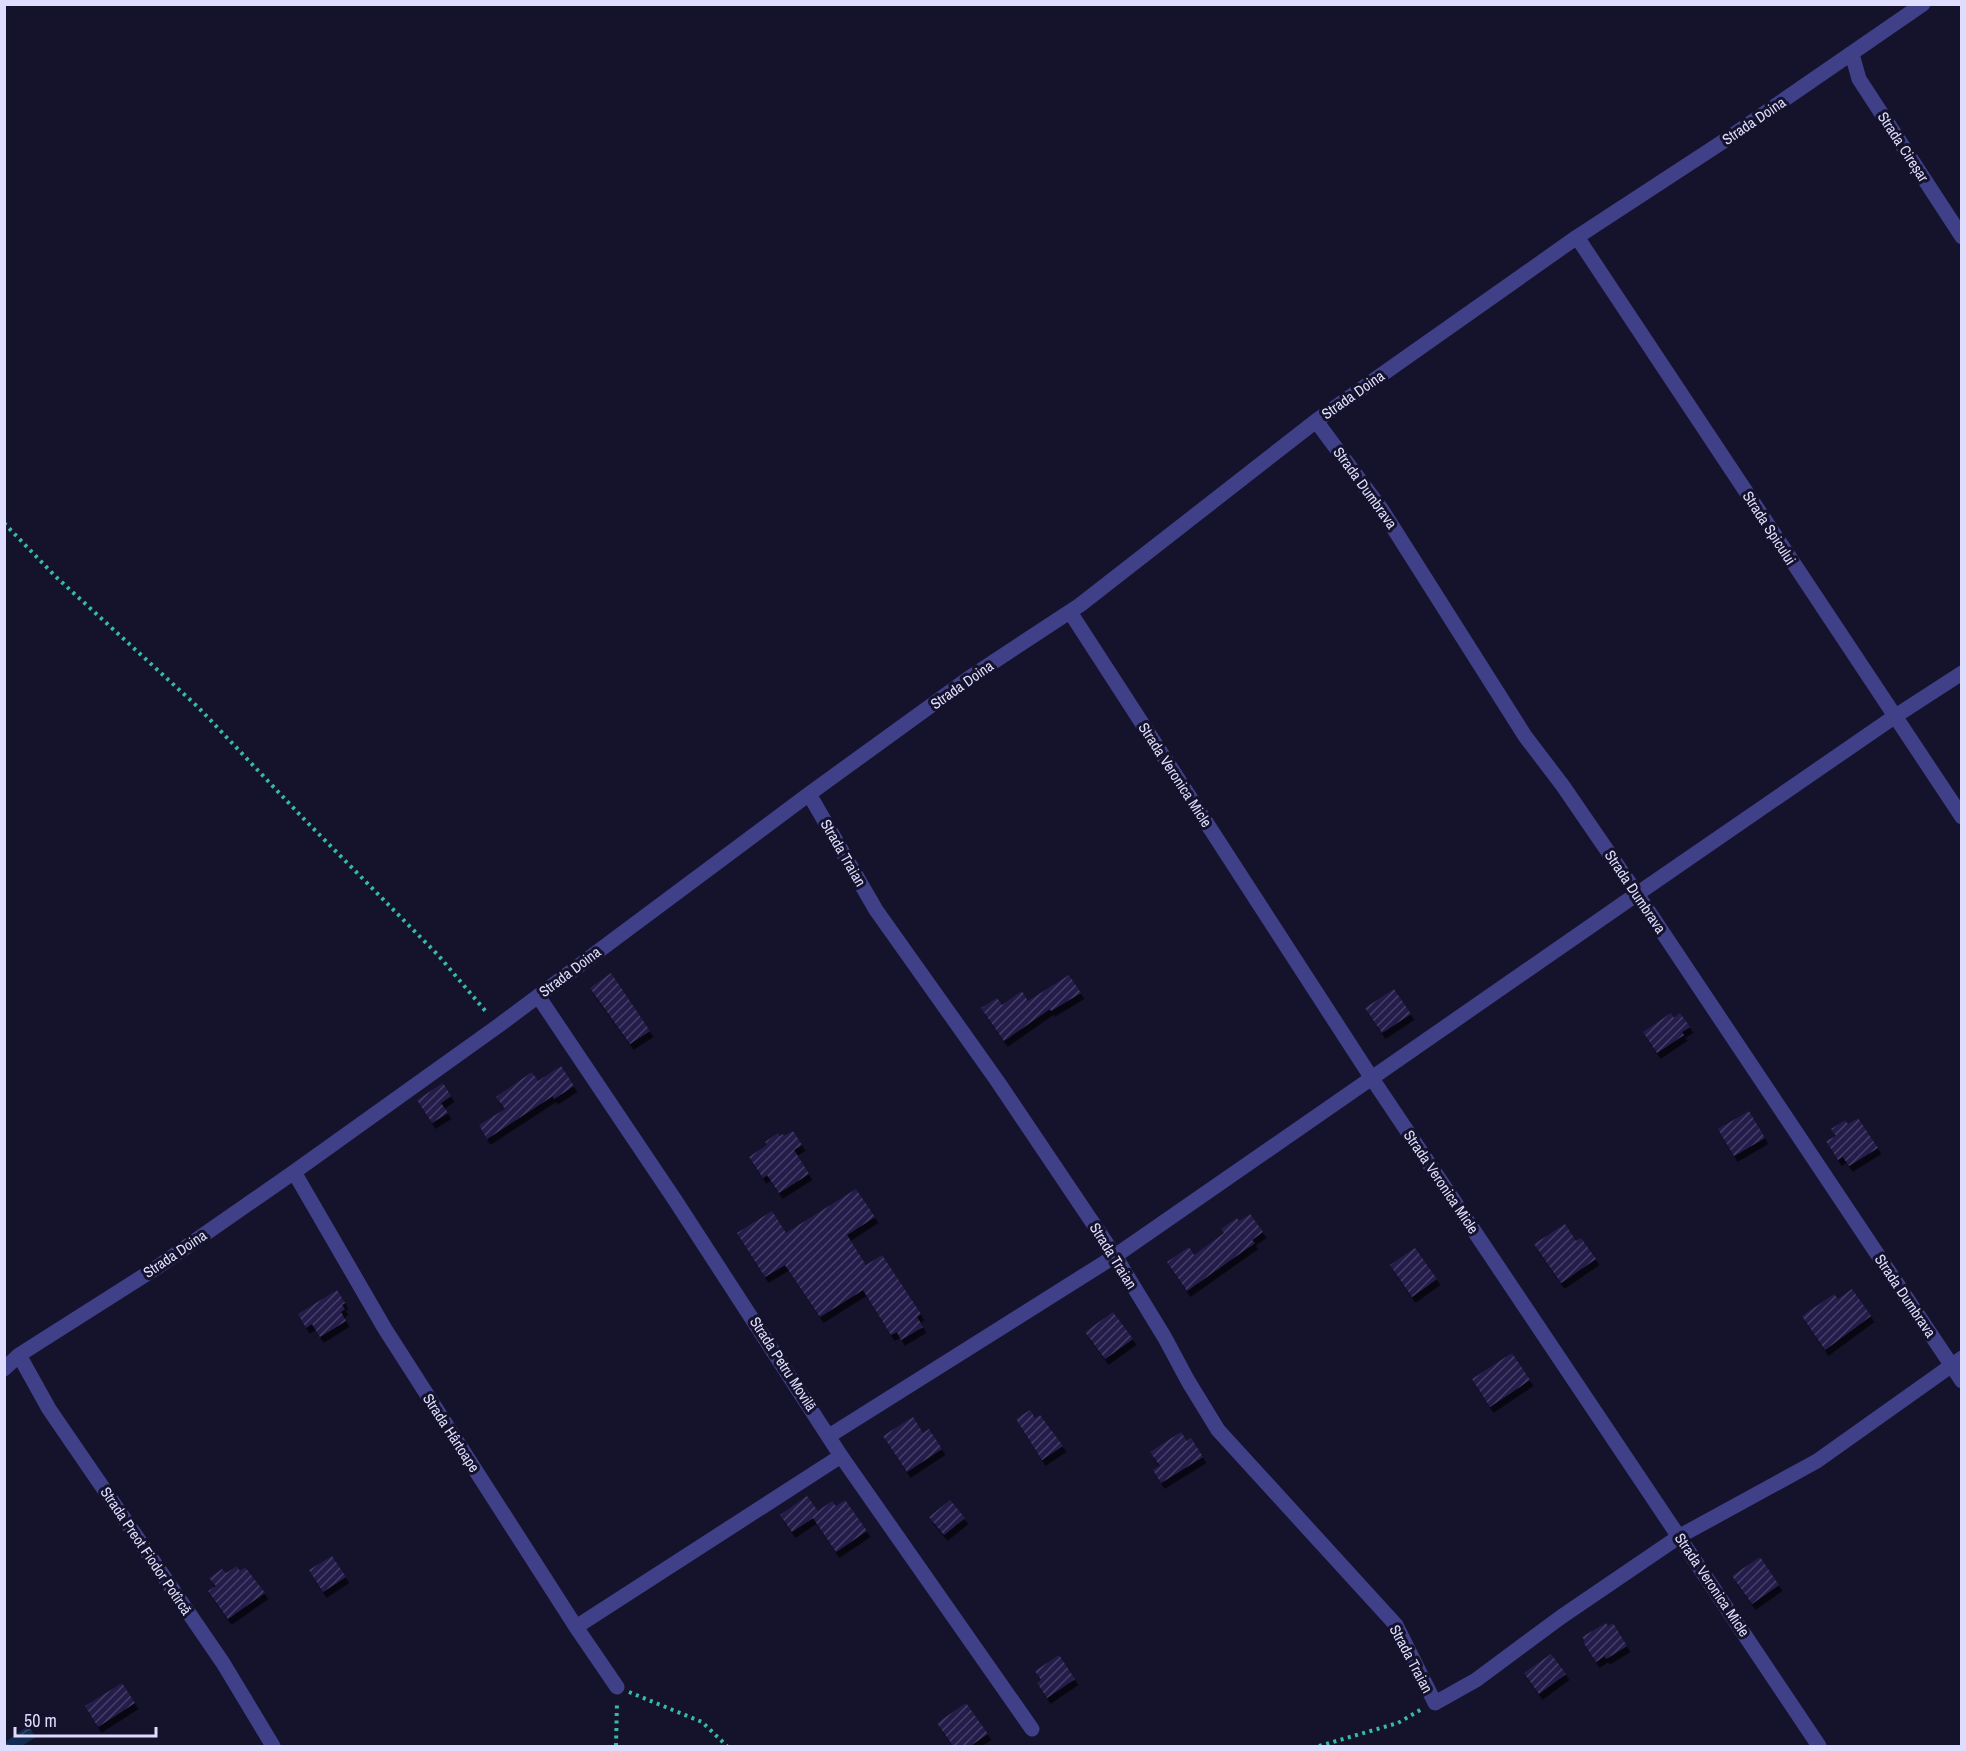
<svg xmlns="http://www.w3.org/2000/svg" width="1966" height="1751" font-family="'Archivo Narrow',sans-serif">
	<style>
		.water { fill: url(#water-waves) }
		.building { fill: url(#building-hatch); filter: url(#shadow) }
		.lines { fill: none; stroke-linecap: round; stroke-linejoin: round }
		.path { stroke: #35baab; stroke-width: 4; stroke-dasharray: 3 4.5; stroke-linecap: butt }
		.minor { stroke: #3f4088; stroke-width: 15 }
		.labels { text-anchor: middle; stroke-width: 6; stroke-linejoin: round; paint-order: stroke }
		.street-label { font-size: 15px; fill: #dfddfe; stroke: #15122b }
	</style>
	<defs>
		<pattern id="water-waves" width="16" height="10" patternUnits="userSpaceOnUse" patternTransform="scale(1.5)"><rect width="16" height="10" fill="#112c50"/><path d="M0 5q4-4 8 0t8 0" fill="none" stroke="#334a6a"/></pattern>
		<pattern id="building-hatch" width="6" height="6" patternUnits="userSpaceOnUse" patternTransform="scale(1.5)"><rect width="6" height="6" fill="#251f4b"/><path d="M-1 1l2-2M0 6l6-6M5 7l2-2" fill="none" stroke="#443f66"/></pattern>
		<filter id="shadow"><feDropShadow dx="3.5" dy="6" stdDeviation="0" flood-color="#0009"/></filter>
	</defs>
	<rect width="100%" height="100%" fill="#15122b"/>
	<path class="water" d="M28,1726L36,1737L22,1746H5V1742Z"/>
	<path class="building" d="M611,973L650,1031L630,1044L590,988Z
		M1069,975L1081,993L1051,1011L1050,1009L1004,1041L981,1008L997,998L1002,1005L1022,991L1028,1001Z
		M1394,989L1411,1014L1382,1033L1365,1008Z
		M1671,1013L1674,1018L1680,1013L1690,1027L1682,1032L1684,1035L1657,1053L1643,1032Z
		M561,1066L574,1086L554,1099L553,1096L487,1139L479,1125L505,1109L496,1097L532,1072L538,1081Z
		M443,1083L451,1096L441,1103L448,1113L432,1123L417,1100Z
		M1749,1111L1765,1138L1734,1156L1718,1129Z
		M1858,1118L1878,1148L1849,1166L1843,1157L1838,1160L1826,1141L1836,1136L1831,1129L1845,1120L1848,1124Z
		M793,1131L802,1145L794,1150L809,1174L779,1193L767,1175L763,1178L749,1157L767,1145L765,1142L778,1133L780,1136L783,1134L784,1136Z
		M856,1189L875,1217L847,1235L866,1265L882,1255L921,1314L917,1317L923,1327L901,1340L897,1332L891,1335L863,1290L820,1317L785,1265L765,1277L737,1233L772,1211L786,1233Z
		M1250,1214L1263,1232L1252,1240L1255,1243L1187,1291L1167,1262L1189,1247L1194,1255L1224,1233L1221,1229L1237,1218L1239,1221Z
		M1565,1224L1576,1241L1581,1238L1596,1259L1561,1283L1534,1244Z
		M1415,1248L1437,1279L1412,1297L1390,1265Z
		M1852,1289L1871,1316L1825,1350L1802,1316L1834,1294L1838,1299Z
		M337,1290L345,1303L342,1305L345,1309L341,1312L346,1321L320,1337L312,1324L306,1328L298,1314Z
		M1113,1312L1133,1339L1105,1359L1085,1332Z
		M1512,1353L1530,1380L1490,1407L1472,1379Z
		M1030,1410L1035,1418L1040,1415L1063,1446L1042,1460L1016,1419Z
		M913,1417L923,1433L929,1429L942,1449L907,1472L883,1436Z
		M1181,1432L1187,1441L1191,1438L1203,1457L1161,1483L1153,1470L1160,1466L1150,1452Z
		M807,1496L818,1511L832,1501L836,1506L845,1500L867,1531L836,1552L813,1518L792,1532L780,1515Z
		M950,1500L965,1518L944,1535L929,1517Z
		M332,1556L346,1577L323,1592L309,1570Z
		M1760,1557L1779,1585L1752,1604L1732,1576Z
		M237,1566L240,1571L245,1567L265,1593L228,1619L208,1591L216,1586L209,1578L222,1569L226,1573Z
		M1606,1623L1608,1626L1613,1623L1627,1646L1606,1659L1605,1656L1596,1662L1583,1642L1585,1641L1582,1637Z
		M1551,1654L1566,1674L1539,1694L1524,1673Z
		M1059,1655L1075,1679L1047,1698L1037,1683L1041,1680L1035,1671Z
		M122,1683L135,1703L98,1727L85,1706Z
		M966,1703L988,1734L970,1746H953L937,1723Z"/>
	<g class="lines">
		<path class="path" d="M4,523L55,576L198,707L302,817L438,955L488,1014
			M629,1692L702,1722L727,1746
			M616,1746L617,1702
			M1319,1746L1398,1723L1422,1709"/>
		<path class="minor" d="M1852,54L1859,79L1962,237
			M1577,237L1962,817
			M1316,421L1382,510L1525,736L1563,786L1637,894L1962,1381
			M1070,612L1371,1077L1819,1746
			M809,794L876,910L998,1082L1115,1256L1165,1338L1188,1381L1218,1430L1396,1625L1435,1703L1476,1680L1561,1617L1680,1536L1817,1461L1962,1358
			M538,996L675,1200L841,1456L1032,1729
			M294,1172L385,1329L576,1627L617,1687
			M19,1355L49,1409L223,1663L273,1746
			M4,1369L19,1355L156,1268L294,1172L498,1026L809,794L969,678L1080,605L1316,421L1577,237L1730,137L1923,4
			M829,1436L1115,1256L1637,894L1894,717L1962,673
			M576,1627L841,1456"/>
	</g>
	<g class="labels">
		<g class="street-label">
			<text transform="translate(1754 121) rotate(-34)" y="5">Strada Doina</text>
			<text transform="translate(1903 147) rotate(57)" y="5">Strada Cireșar</text>
			<text transform="translate(1353 395) rotate(-35)" y="5">Strada Doina</text>
			<text transform="translate(1365 488) rotate(54)" y="5">Strada Dumbrava</text>
			<text transform="translate(1769 528) rotate(57)" y="5">Strada Spicului</text>
			<text transform="translate(962 685) rotate(-35)" y="5">Strada Doina</text>
			<text transform="translate(1175 775) rotate(57)" y="5">Strada Veronica Micle</text>
			<text transform="translate(843 853) rotate(60)" y="5">Strada Traian</text>
			<text transform="translate(1635 892) rotate(56)" y="5">Strada Dumbrava</text>
			<text transform="translate(570 972) rotate(-37)" y="5">Strada Doina</text>
			<text transform="translate(1441 1182) rotate(56)" y="5">Strada Veronica Micle</text>
			<text transform="translate(175 1254) rotate(-34)" y="5">Strada Doina</text>
			<text transform="translate(1113 1256) rotate(58)" y="5">Strada Traian</text>
			<text transform="translate(1905 1296) rotate(56)" y="5">Strada Dumbrava</text>
			<text transform="translate(783 1364) rotate(57)" y="5">Strada Petru Movilă</text>
			<text transform="translate(451 1433) rotate(57)" y="5">Strada Hârtoape</text>
			<text transform="translate(146 1551) rotate(56)" y="5">Strada Preot Fiodor Potîrcă</text>
			<text transform="translate(1712 1585) rotate(56)" y="5">Strada Veronica Micle</text>
			<text transform="translate(1411 1659) rotate(62)" y="5">Strada Traian</text>
		</g>
	</g>
	<rect width="1966" height="1751" fill="none" stroke="#dfddfe" stroke-width="12"/>
	<path d="M15 1727v9h141v-9" fill="none" stroke="#dfddfe" stroke-width="3"/>
	<text x="24" y="1727" font-size="18" fill="#dfddfe" stroke="#15122b" stroke-width="4.5" paint-order="stroke">50 m</text>
</svg>
